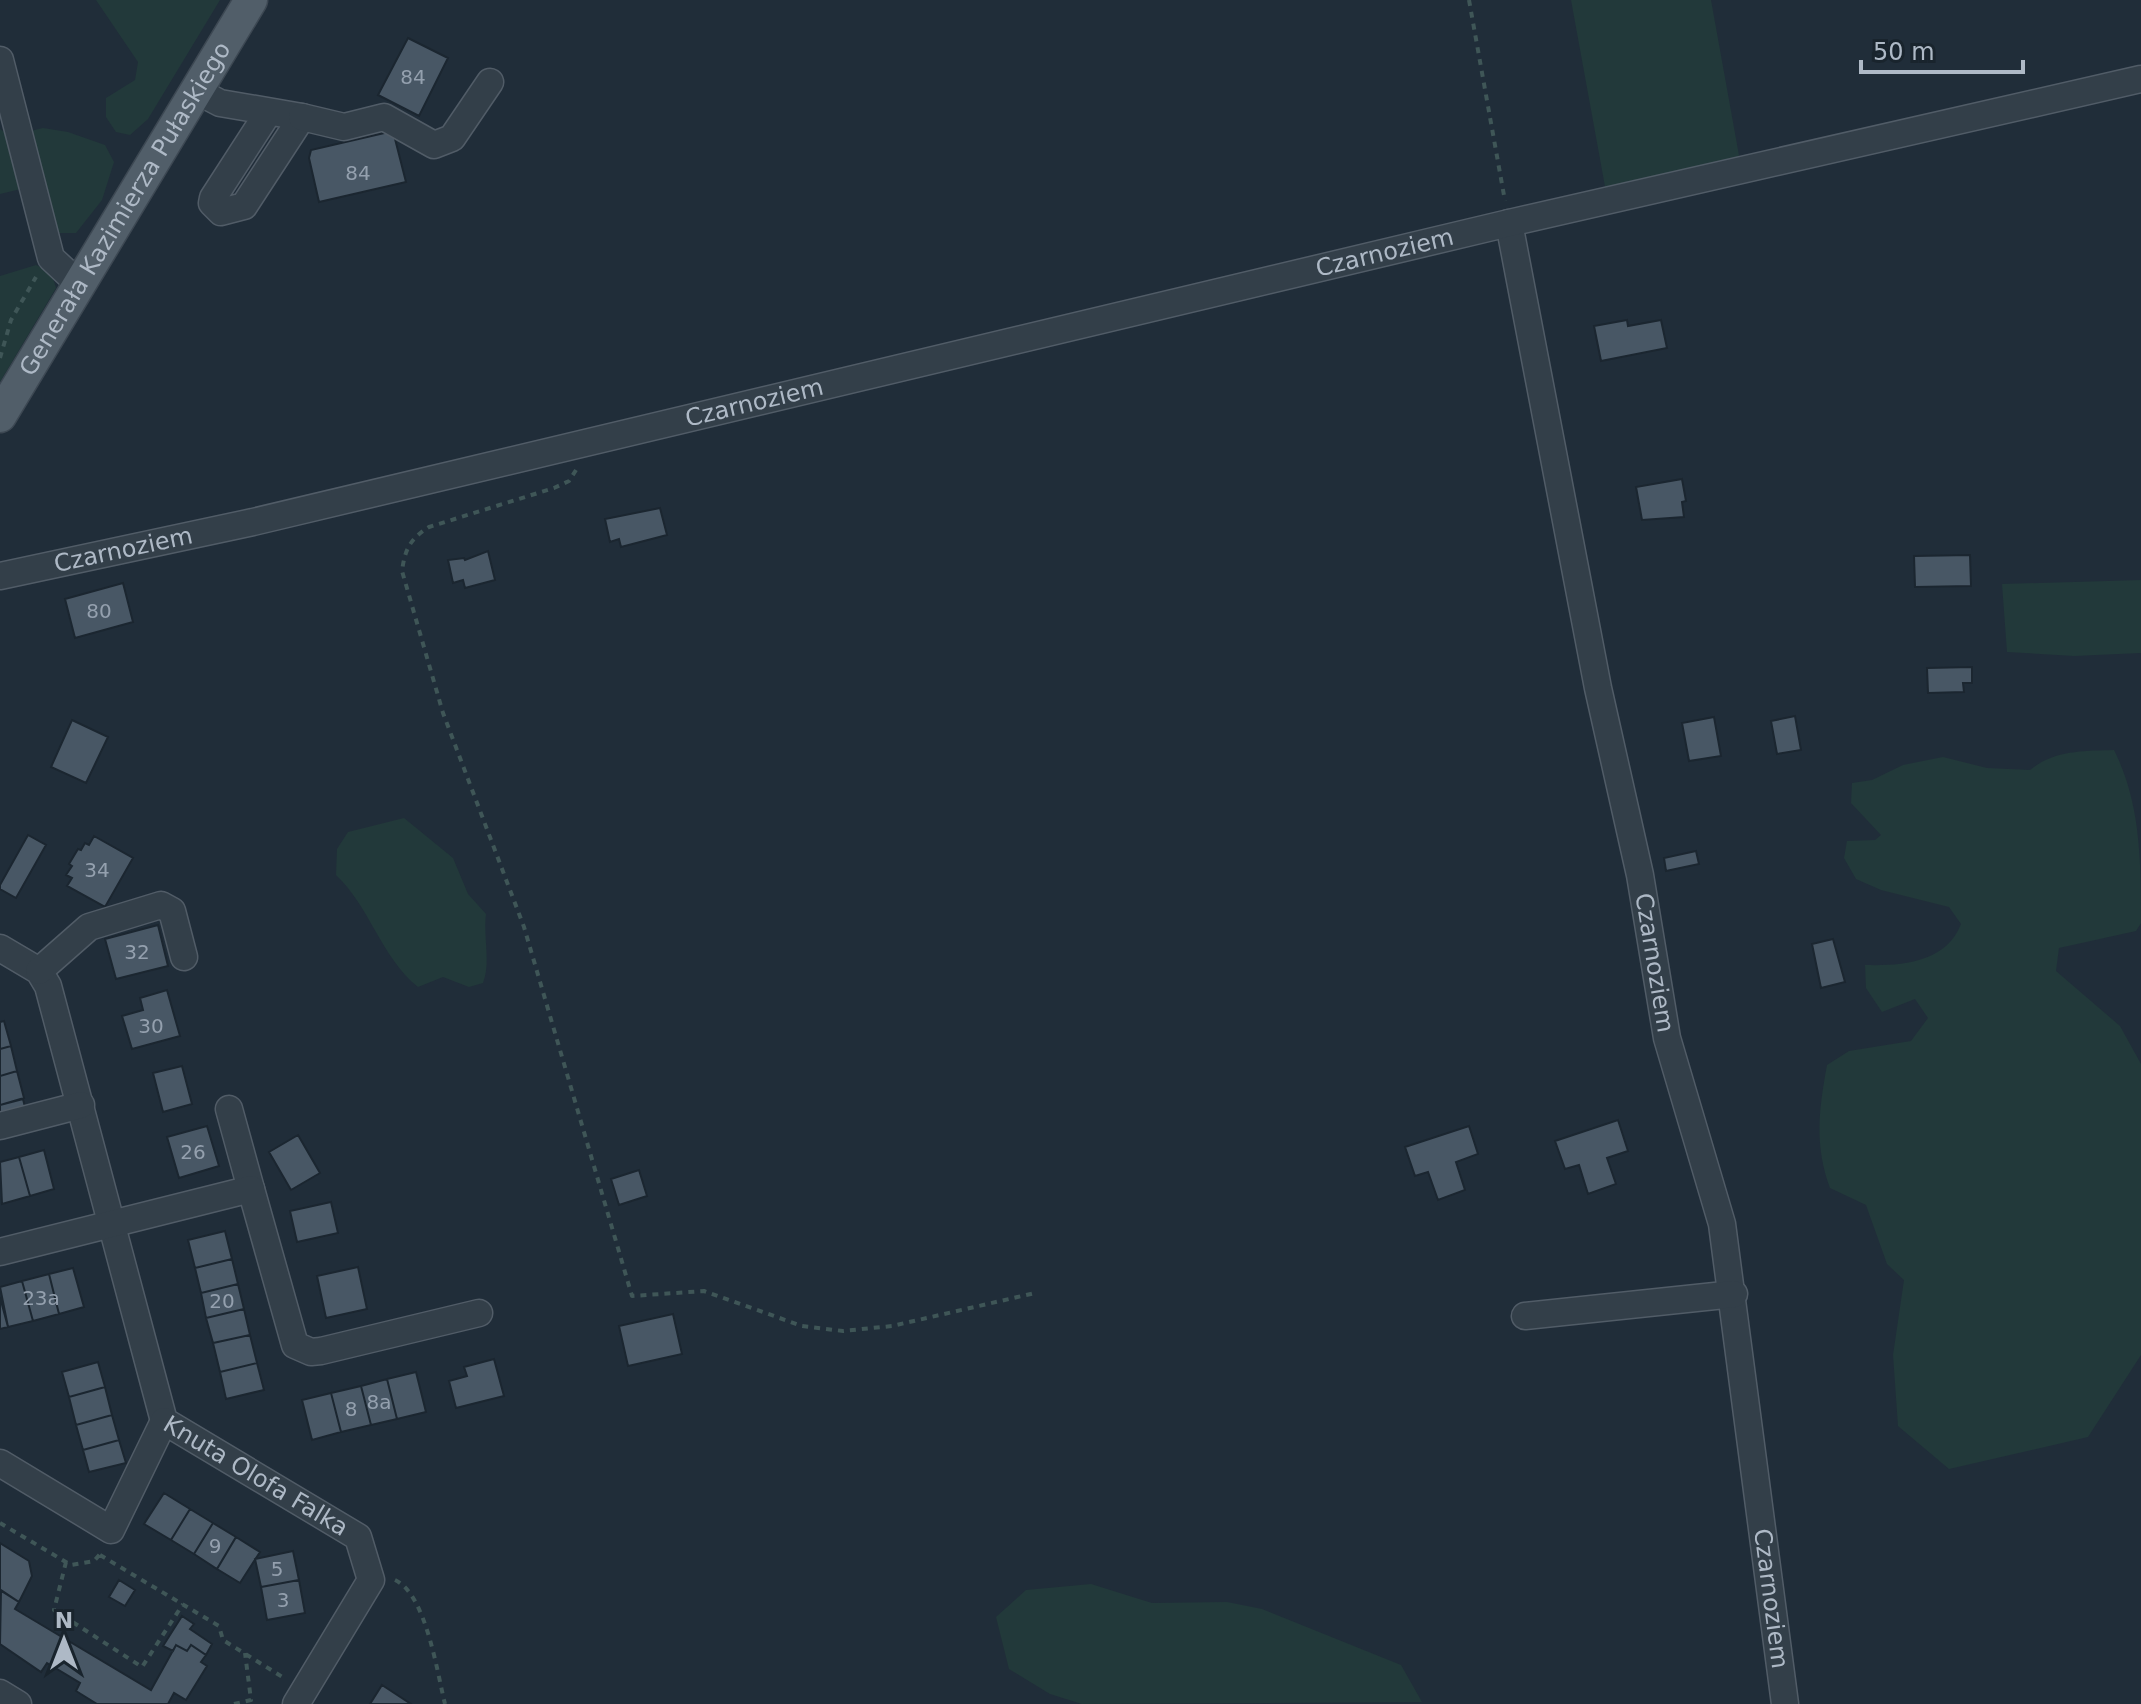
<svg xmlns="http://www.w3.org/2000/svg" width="2141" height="1704" font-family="'DejaVu Sans',sans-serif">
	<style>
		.green { fill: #22393a }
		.building { fill: #485765; stroke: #1b2630; stroke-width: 2 }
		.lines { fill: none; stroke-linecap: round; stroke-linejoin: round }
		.minor-casing { stroke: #515c67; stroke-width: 29 }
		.major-casing { stroke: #3d4853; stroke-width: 35 }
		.path { stroke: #3f5657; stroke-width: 4; stroke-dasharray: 6 6; stroke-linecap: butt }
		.minor { stroke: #333f49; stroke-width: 26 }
		.major { stroke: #515e69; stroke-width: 32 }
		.labels { text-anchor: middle; stroke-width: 8; stroke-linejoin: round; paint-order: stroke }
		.number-label { font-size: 20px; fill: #94a0ae }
		.street-label { font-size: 24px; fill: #aeb9c6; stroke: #19242d }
	</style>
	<rect width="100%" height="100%" fill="#202d39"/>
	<path class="green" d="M96,0H220L148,119L130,135L116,132L106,117V98L135,80L138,62Z
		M1571,0H1711L1740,161L1606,192Z
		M43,128L68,132L105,145L114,162L102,200L76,233H53L25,188L0,194V129L10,136Z
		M36,265L51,272L56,288L0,382V276Z
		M2141,580V653L2074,656L2007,652L2002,584Z
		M2114,750C2141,804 2141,862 2141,923L2136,931L2059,948L2056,971L2120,1026L2141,1064V1355L2088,1437L1949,1469L1898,1426L1893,1355L1904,1280L1887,1264L1866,1205L1830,1188C1814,1145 1819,1109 1827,1065L1849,1051L1911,1041L1928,1018L1915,999L1882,1012L1866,988L1865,965C1901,966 1946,963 1961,924L1949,907L1881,890L1856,879L1844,858L1847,841L1875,840L1881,835L1851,803L1852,783L1872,780L1903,765L1943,757L1987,768L2030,770C2054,750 2084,751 2114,750Z
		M404,818L453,858L468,894L486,914C483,937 491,962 483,983L469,987L443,977L418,987C381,957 370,907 336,875L337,849L348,832Z
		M1091,1584L1152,1603L1227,1602L1262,1609L1401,1665L1422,1702L1082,1704L1050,1694L1009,1669L996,1617L1026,1590Z"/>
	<path class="building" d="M408,38L448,58L419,116L378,95Z
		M393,131L406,182L319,202L309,158L311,150Z
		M1627,320L1628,326L1661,320L1667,348L1601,361L1594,326Z
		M1682,479L1686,501L1682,502L1684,517L1642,520L1636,487Z
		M660,508L667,535L621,547L619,539L610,542L605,519Z
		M488,551L495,580L465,588L463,580L453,583L448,560L464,558L465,560Z
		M1970,555L1971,586L1915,587L1914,556Z
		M123,583L133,622L75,638L65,599Z
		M1972,667V683H1963L1964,692L1928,693L1927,668Z
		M1795,716L1801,750L1777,754L1771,721Z
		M1714,717L1721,756L1689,761L1682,723Z
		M72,720L108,737L86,783L51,767Z
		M28,835L46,845L16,898L0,889V885Z
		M94,836L133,858L105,907L67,886L72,878L66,875L72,866L69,864L78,849L81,850L85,843L89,845Z
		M1696,851L1699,864L1666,871L1664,858Z
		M158,925L168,966L116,979L105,939Z
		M1833,939L1845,982L1821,988L1812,944Z
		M167,990L180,1036L132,1049L122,1016L143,1010L140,998Z
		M4,1021L11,1046L0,1049V1022Z
		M11,1046L17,1071L0,1076V1049Z
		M182,1066L192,1104L163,1112L153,1073Z
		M17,1071L24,1098L0,1105V1076Z
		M23,1099L26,1111L0,1117V1105Z
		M1618,1120L1628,1151L1607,1158L1616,1184L1588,1194L1579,1165L1565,1169L1555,1141Z
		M207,1126L219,1166L179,1178L167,1137Z
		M1469,1126L1478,1154L1456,1162L1465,1190L1438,1200L1428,1172L1415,1176L1405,1147Z
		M298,1135L320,1173L291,1190L269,1152Z
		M44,1150L54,1189L30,1196L19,1157Z
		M19,1157L30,1196L2,1204L0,1162Z
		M639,1170L647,1196L619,1205L611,1179Z
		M331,1202L338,1233L297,1242L290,1211Z
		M225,1231L232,1259L195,1268L188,1240Z
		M232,1259L238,1284L201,1293L195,1268Z
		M358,1267L367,1309L326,1318L317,1276Z
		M73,1268L84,1307L59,1314L49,1274Z
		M49,1274L59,1314L33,1321L22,1281Z
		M22,1281L33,1321L8,1327L0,1287Z
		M238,1284L244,1309L206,1318L201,1293Z
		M0,1297L8,1327L0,1329Z
		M244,1309L250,1335L213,1343L206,1318Z
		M673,1314L682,1354L628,1366L619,1326Z
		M250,1335L257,1363L220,1372L213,1343Z
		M494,1359L504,1396L456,1408L449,1381L467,1376L464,1367Z
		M98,1362L105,1387L69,1397L62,1372Z
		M257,1363L264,1390L226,1399L220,1372Z
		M416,1372L426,1412L397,1419L387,1379Z
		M387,1379L397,1419L371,1425L361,1386Z
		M361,1386L371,1425L341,1432L331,1393Z
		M105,1387L112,1415L76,1425L69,1397Z
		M331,1393L341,1432L312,1440L302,1400Z
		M112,1415L119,1440L83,1450L76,1425Z
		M119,1440L126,1463L89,1472L83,1450Z
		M164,1493L190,1509L171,1540L144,1524Z
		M190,1509L213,1523L194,1554L171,1540Z
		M213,1523L236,1537L217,1569L194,1554Z
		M236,1537L260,1552L240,1583L217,1569Z
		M0,1543L29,1561L32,1576L19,1602L0,1590Z
		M293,1551L299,1580L261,1587L255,1559Z
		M119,1580L135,1590L125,1606L109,1597Z
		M299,1580L305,1613L267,1620L261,1587Z
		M1,1590L19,1602L15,1609L151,1690L176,1645L187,1651L191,1645L206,1655L201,1662L207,1666L186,1700L174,1693L168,1704H97L76,1691L80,1683L47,1663L41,1672L0,1644Z
		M182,1616L194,1624L190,1629L212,1644L206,1655L191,1645L187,1651L176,1645L173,1651L163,1646Z
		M382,1685L411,1704H370Z"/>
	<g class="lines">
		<defs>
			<g id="minor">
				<path d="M0,60L51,258L80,285"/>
				<path d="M197,91L220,103L302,117L244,206L221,212L212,203L213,198L268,113"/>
				<path d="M302,117L344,127L384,117L434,145L452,138L490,82"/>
				<path id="s1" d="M1509,223L1598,688L1640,875L1667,1038L1722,1224L1785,1704"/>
				<path id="s2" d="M0,576L253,522L1509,223L2141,79"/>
				<path id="s3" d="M0,948L39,971L48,986L164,1421L358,1537L371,1580L296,1704"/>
				<path d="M39,971L89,927L161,905L172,911L184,957"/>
				<path d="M229,1109L251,1189"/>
				<path d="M0,1126L81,1105"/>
				<path d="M0,1252L251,1189L295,1345L311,1352L321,1351L479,1313"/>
				<path d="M1525,1316L1734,1294"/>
				<path d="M0,1463L111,1530L164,1421"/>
				<path d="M0,1693L18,1704"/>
			</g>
			<g id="major">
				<path id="s4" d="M0,416L251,0"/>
			</g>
		</defs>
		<use href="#minor" class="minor-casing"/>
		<use href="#major" class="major-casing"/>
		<path class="path" d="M1469,0L1505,201
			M0,358L11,320L36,277
			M576,470L569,481L554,488L429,527C410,539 405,549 402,571L443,713L524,927L632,1296L704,1291L802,1326L843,1331L892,1326L1035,1293
			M0,1523L71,1565L94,1561L101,1553
			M100,1555L219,1626L223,1640L284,1678
			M66,1562L54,1610L142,1667L183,1604
			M395,1580C426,1594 437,1672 445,1704
			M234,1704L251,1700L245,1653"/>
		<use href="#minor" class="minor"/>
		<use href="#major" class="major"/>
	</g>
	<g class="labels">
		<g class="number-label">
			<text x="413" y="84">84</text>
			<text x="358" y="180">84</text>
			<text x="99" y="618">80</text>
			<text x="97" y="877">34</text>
			<text x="137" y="959">32</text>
			<text x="151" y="1033">30</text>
			<text x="193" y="1159">26</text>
			<text x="41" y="1305">23a</text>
			<text x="222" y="1308">20</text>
			<text x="379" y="1409">8a</text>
			<text x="351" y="1416">8</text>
			<text x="215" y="1553">9</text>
			<text x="277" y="1576">5</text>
			<text x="283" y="1607">3</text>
		</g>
		<g class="street-label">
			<text dy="8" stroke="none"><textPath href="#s4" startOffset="242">Generała Kazimierza Pułaskiego</textPath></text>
			<text dy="8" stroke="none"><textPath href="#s2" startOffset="1422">Czarnoziem</textPath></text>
			<text dy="8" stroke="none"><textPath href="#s2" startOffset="774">Czarnoziem</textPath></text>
			<text dy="8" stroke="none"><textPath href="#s2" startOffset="126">Czarnoziem</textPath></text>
			<text dy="8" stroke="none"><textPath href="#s1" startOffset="754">Czarnoziem</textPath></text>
			<text dy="8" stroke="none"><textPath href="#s3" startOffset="620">Knuta Olofa Falka</textPath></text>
			<text dy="8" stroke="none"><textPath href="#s1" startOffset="1402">Czarnoziem</textPath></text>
		</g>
	</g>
	<g transform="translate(64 1640)" stroke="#19242d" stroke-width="6" paint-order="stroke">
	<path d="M0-6L14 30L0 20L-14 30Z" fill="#aeb9c6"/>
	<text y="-12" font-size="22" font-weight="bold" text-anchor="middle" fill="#aeb9c6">N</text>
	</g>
	<path d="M1861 60v12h162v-12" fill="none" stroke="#aeb9c6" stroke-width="4"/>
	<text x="1873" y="60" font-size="24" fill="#aeb9c6" stroke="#19242d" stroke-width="6" paint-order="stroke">50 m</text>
</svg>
